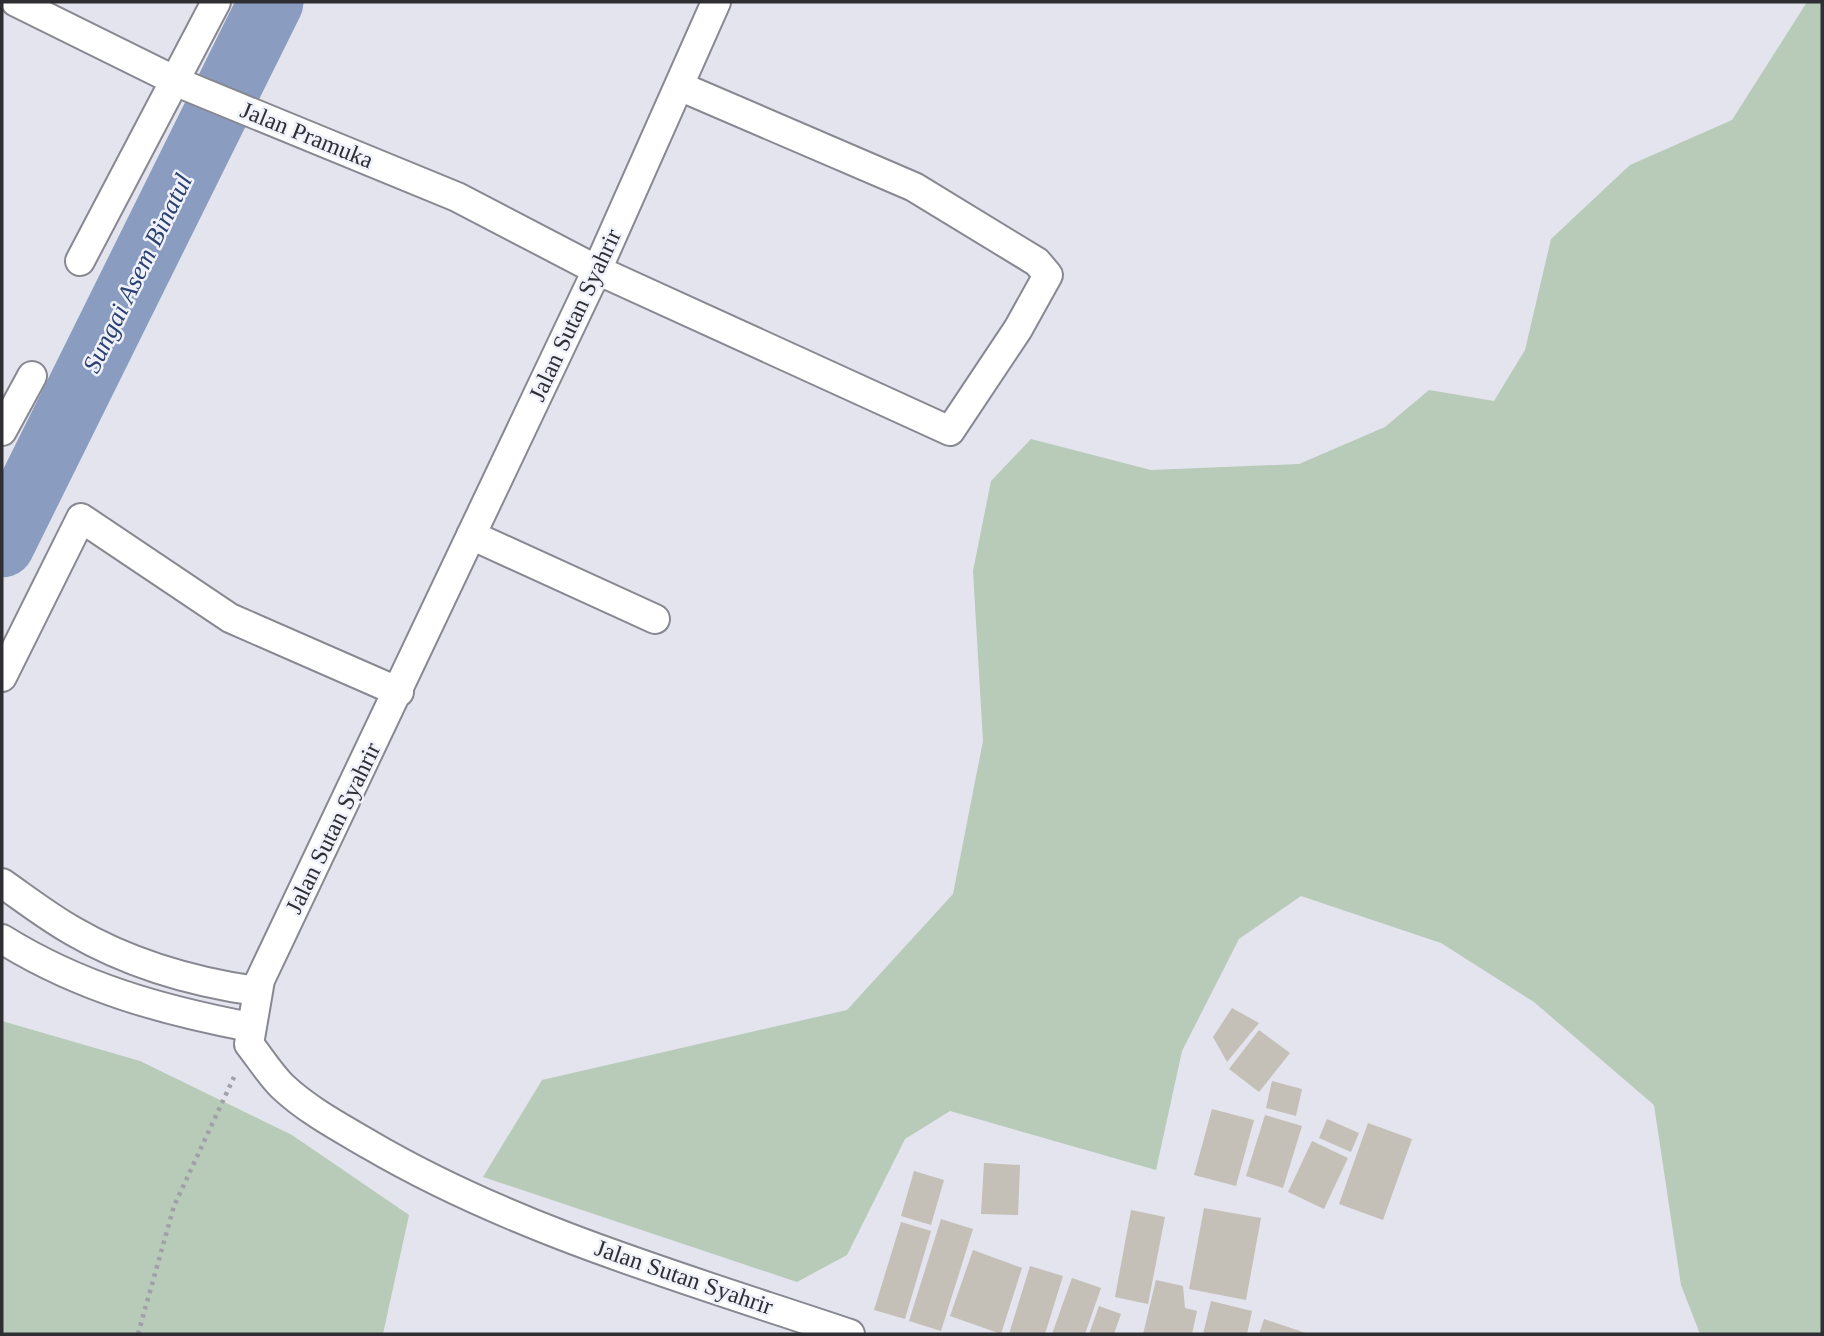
<svg xmlns="http://www.w3.org/2000/svg" width="1824" height="1336" font-family="'Times New Roman',serif">
	<style>
		.green { fill: #b7cbb8 }
		.lines { fill: none; stroke-linecap: round; stroke-linejoin: round }
		.river { stroke: #8a9cbf; stroke-width: 65 }
		.building { fill: #c4bfb7 }
		.street-casing { stroke: #878891; stroke-width: 32 }
		.path { stroke: #a0a0a7; stroke-width: 4.5; stroke-dasharray: 3.5 5; stroke-linecap: butt }
		.street { stroke: #fff; stroke-width: 28 }
		.labels { text-anchor: middle; stroke-width: 5; stroke-linejoin: round; paint-order: stroke }
		.street-label { font-size: 24px; fill: #2f2f33; stroke: #f0f2fb }
		.water-label { font-size: 26px; font-style: italic; fill: #2b4170; stroke: #f0f2fb }
	</style>
	<rect width="100%" height="100%" fill="#e3e4ed"/>
	<path class="green" d="M1807,2H1822V1334H1700L1681,1285L1654,1105L1534,1002L1441,943L1301,896L1239,939L1182,1051L1156,1170L950,1111L905,1139L847,1255L797,1282L483,1177L542,1080L847,1010L953,894L983,741L973,571L991,481L1031,439L1151,470L1299,464L1385,427L1429,390L1494,401L1525,350L1551,239L1630,165L1732,120Z
		M2,1021L140,1061L292,1135L409,1215L383,1334H2Z"/>
	<g class="lines">
		<path class="river" d="M2,545L271,2"/>
	</g>
	<path class="building" d="M1232,1008L1259,1023L1227,1062L1213,1037Z
		M1259,1030L1290,1053L1259,1092L1229,1069Z
		M1272,1081L1302,1089L1296,1116L1266,1108Z
		M1212,1109L1254,1120L1236,1186L1194,1175Z
		M1265,1115L1302,1126L1283,1188L1246,1176Z
		M1327,1119L1359,1133L1351,1152L1319,1138Z
		M1368,1123L1412,1139L1383,1220L1339,1204Z
		M1312,1141L1348,1158L1324,1209L1288,1192Z
		M984,1163L1020,1165L1018,1215L981,1214Z
		M914,1171L944,1180L931,1225L901,1216Z
		M1204,1208L1261,1218L1246,1300L1189,1289Z
		M1131,1210L1165,1217L1148,1304L1115,1297Z
		M941,1219L973,1229L941,1331L909,1321Z
		M901,1222L931,1231L905,1319L874,1310Z
		M973,1250L1022,1268L1001,1334L950,1316Z
		M1030,1266L1063,1276L1045,1334H1009Z
		M1072,1278L1101,1288L1085,1334H1052Z
		M1156,1280L1183,1286L1185,1308L1197,1311L1192,1334H1143Z
		M1211,1301L1252,1311L1247,1334H1203Z
		M1099,1306L1121,1314L1114,1334H1089Z
		M1264,1319L1309,1334H1259Z"/>
	<g class="lines">
		<defs>
			<path id="street" d="M16,2L184,85L457,197L597,270L950,431L1018,329L1048,275L1037,262L914,187L679,86
				M716,2L597,270L260,980L249,1044C260,1058 270,1074 282,1086C307,1110 341,1128 370,1145C517,1231 690,1280 850,1334
				M80,261L216,2
				M2,431L32,376
				M471,535L655,619
				M2,677L81,518L230,618L399,692
				M2,883C25,899 48,917 73,931C128,963 193,982 256,991
				M2,939C79,987 161,1010 250,1027"/>
		</defs>
		<use href="#street" class="street-casing"/>
		<path class="path" d="M138,1334L174,1206L234,1077"/>
		<use href="#street" class="street"/>
	</g>
	<g class="labels">
		<g class="street-label">
			<text transform="translate(307 135) rotate(22)" y="8">Jalan Pramuka</text>
			<text transform="translate(575 315) rotate(-65)" y="8">Jalan Sutan Syahrir</text>
			<text transform="translate(333 828) rotate(-64)" y="8">Jalan Sutan Syahrir</text>
			<text transform="translate(684 1277) rotate(19)" y="8">Jalan Sutan Syahrir</text>
		</g>
		<g class="water-label">
			<text transform="translate(137 273) rotate(-64)" y="9">Sungai Asem Binatul</text>
		</g>
	</g>
	<rect width="1824" height="1336" fill="none" stroke="#2f2f33" stroke-width="7"/>
</svg>
